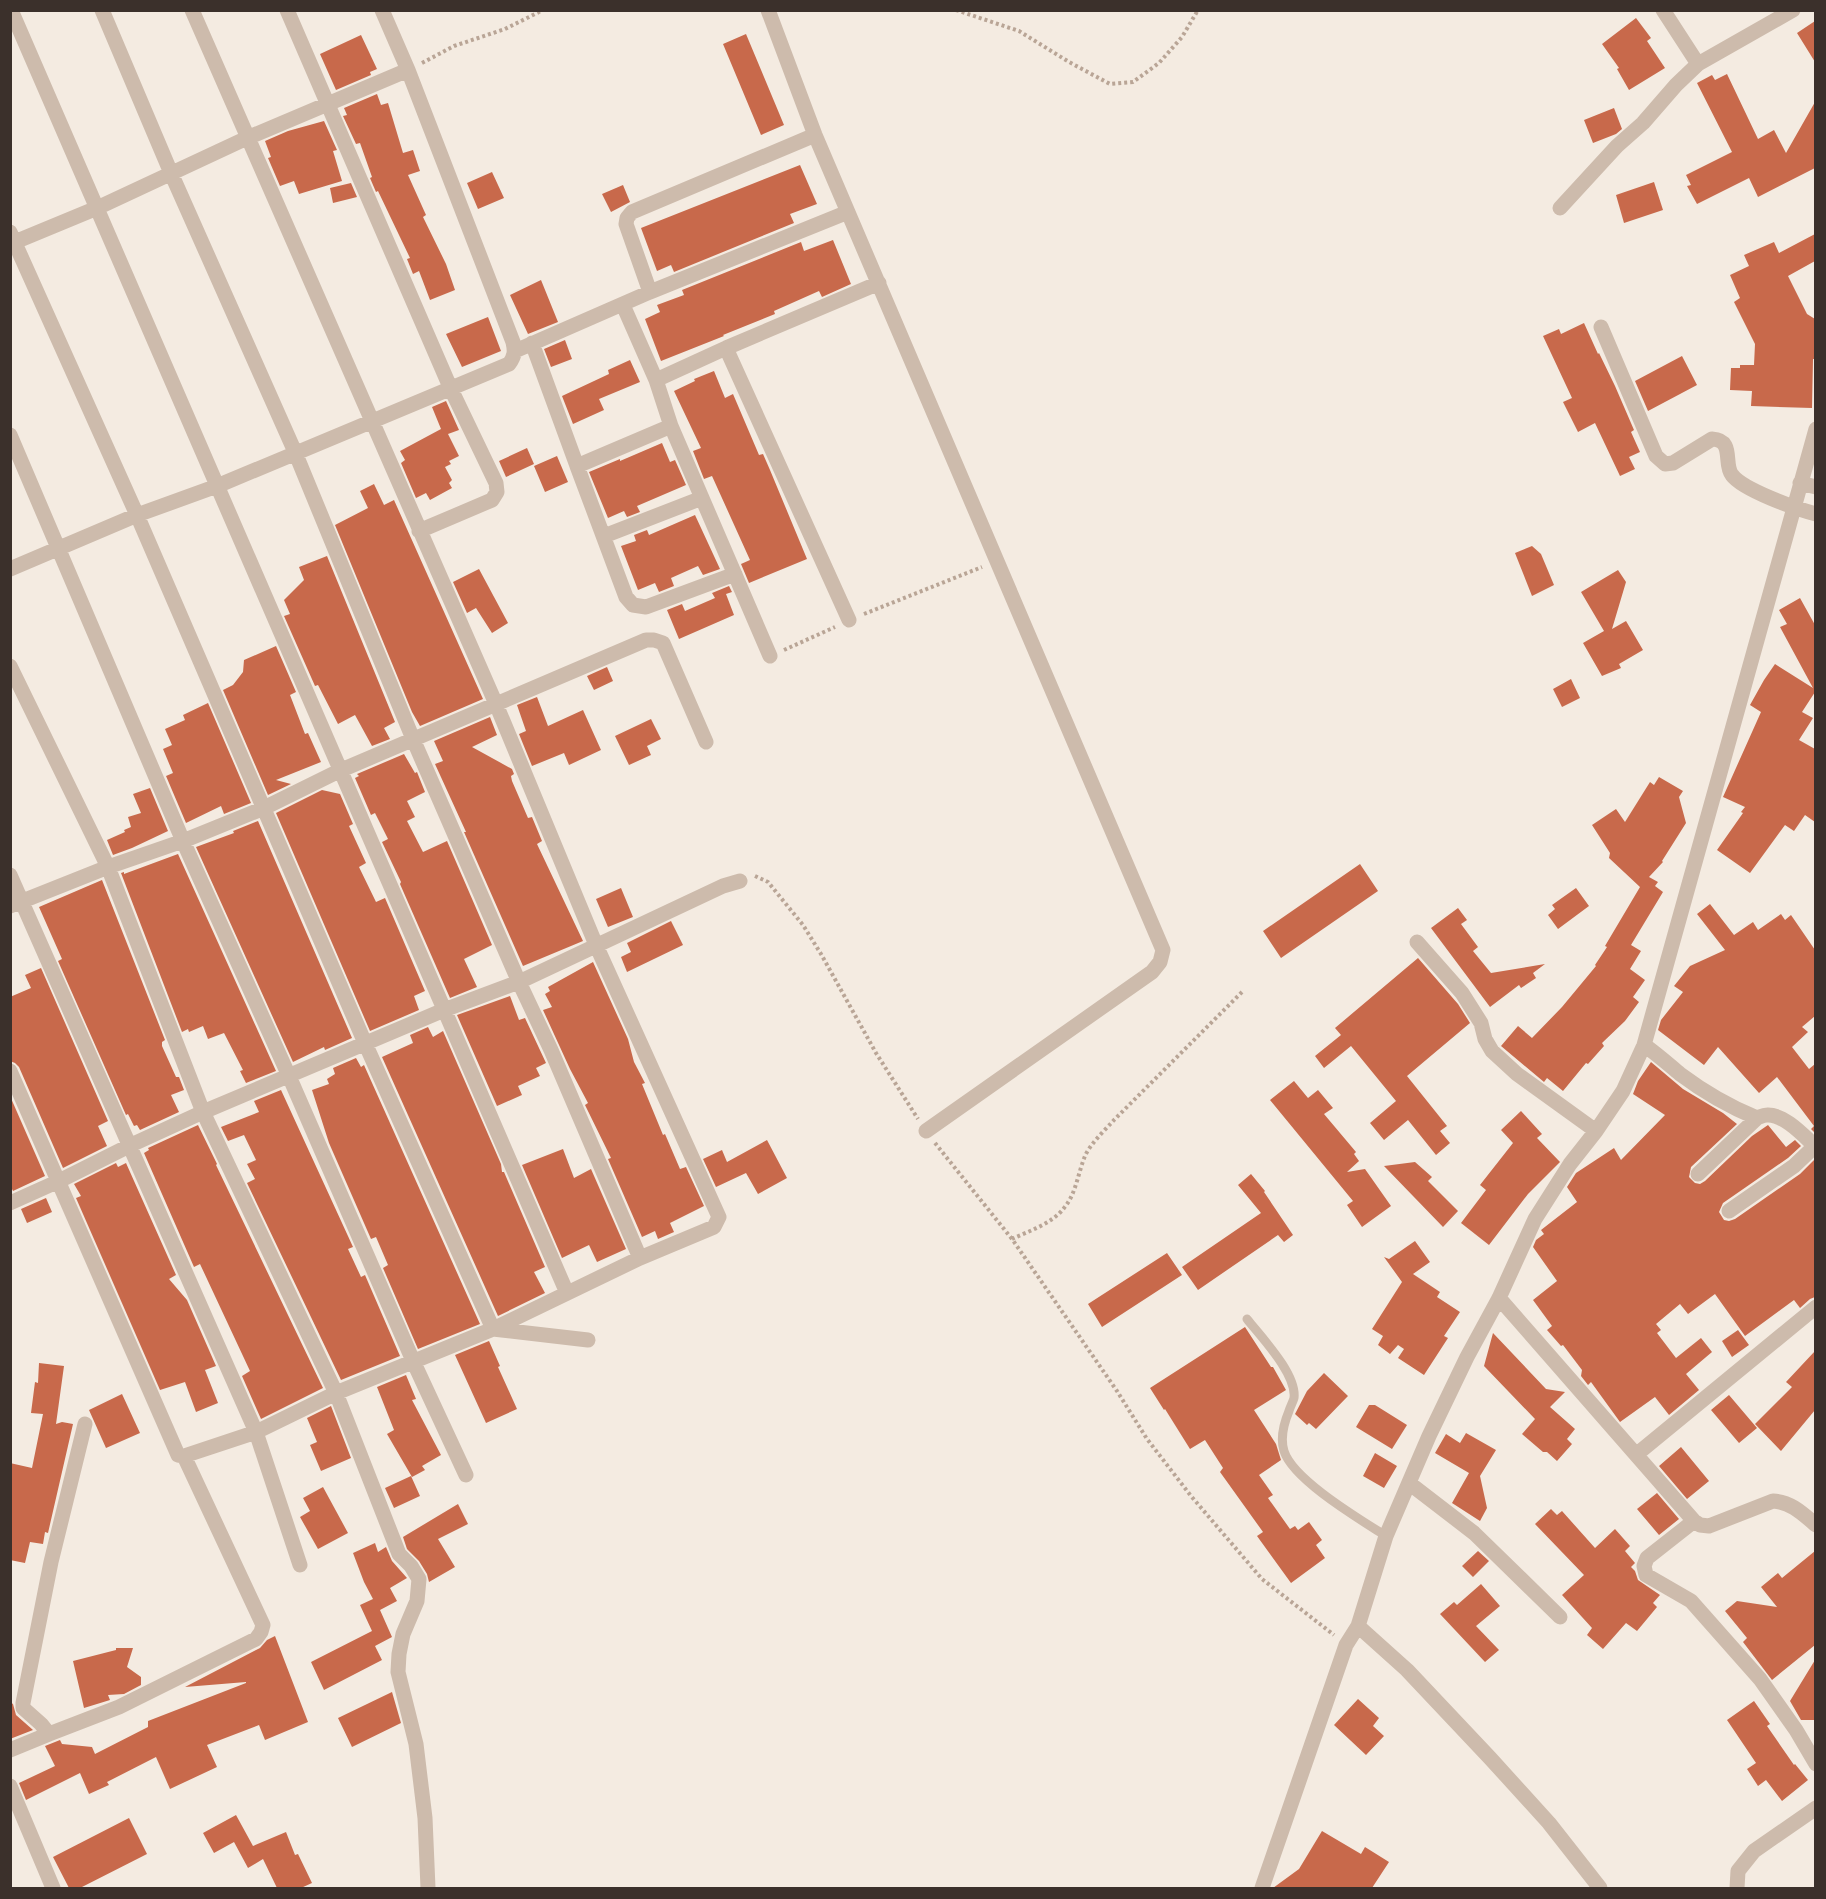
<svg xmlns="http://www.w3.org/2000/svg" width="1826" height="1899" font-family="Figtree,sans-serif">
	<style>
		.building { fill: #c8694b }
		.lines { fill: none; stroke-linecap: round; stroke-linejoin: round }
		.path { stroke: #b9a596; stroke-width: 4; stroke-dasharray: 3 3; stroke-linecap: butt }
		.lane { stroke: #cdbbac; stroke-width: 9 }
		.street { stroke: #cdbbac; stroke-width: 15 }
	</style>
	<rect width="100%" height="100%" fill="#f4ebe1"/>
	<path class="building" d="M1636,18L1651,38L1647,41L1665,68L1629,90L1617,69L1619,68L1602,44Z
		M1815,21V62L1797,33Z
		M746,34L784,125L761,135L723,44Z
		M361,35L377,69L370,72L371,75L336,90L320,54Z
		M1727,74L1758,139L1774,130L1786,153L1815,102V168L1758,197L1749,178L1697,204L1687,186L1691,185L1686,175L1732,152L1697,83L1712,75L1715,80Z
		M377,94L381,105L388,103L403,153L413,150L420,171L408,175L426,215L423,217L446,264L455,290L430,300L419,271L413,274L407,259L410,258L378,191L376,192L370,178L372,177L360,143L356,144L343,116L347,115L344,108Z
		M1614,108L1622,129L1616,134L1593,143L1584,120Z
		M324,121L337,150L333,151L342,181L299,194L294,181L280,186L268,158L271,157L265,141L288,131Z
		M800,165L817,204L790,214L794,223L674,272L671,265L657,271L641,228Z
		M492,172L504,198L478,209L467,183Z
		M1654,182L1663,210L1624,223L1616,195Z
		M351,183L357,197L333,203L330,188Z
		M623,185L630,202L611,212L602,194Z
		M1815,234V261L1788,276L1807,314L1815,319V359H1813L1812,408L1751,406L1752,391L1730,390L1731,368H1740V365H1754L1755,344L1734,302L1740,298L1730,275L1749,266L1744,255L1774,242L1779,253Z
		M833,240L851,284L822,297L819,291L774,311L775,314L723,335L724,336L661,361L645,319L660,312L657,305L684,295L682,290L801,242L804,251Z
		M541,280L558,322L528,334L510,295Z
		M488,317L501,351L462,367L446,334Z
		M1584,323L1598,354L1599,353L1615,386L1634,430L1631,432L1640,452L1629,457L1635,469L1620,476L1595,423L1578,432L1563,402L1572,398L1543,336L1559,329L1561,334Z
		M565,340L572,359L551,367L544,349Z
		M1682,356L1697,385L1648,411L1635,381Z
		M630,360L640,382L599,399L604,410L573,424L562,396L609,374L608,370Z
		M714,371L725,398L733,394L759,455L763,454L770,470L807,559L749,583L741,564L750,560L712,476L704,479L693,451L701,448L674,391L695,381L694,379Z
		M446,401L459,430L448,434L459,456L449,461L451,464L445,467L452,480L449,483L452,488L430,500L426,493L416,498L401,463L405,460L400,451L441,429L432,407Z
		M662,443L670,462L675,460L686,485L637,506L640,512L627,517L624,511L608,518L589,472L620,459V461Z
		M527,448L534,464L506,477L499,461Z
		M557,456L568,482L545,492L534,466Z
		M374,484L384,505L394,500L483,699L420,726L412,712L335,525L368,508L360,491Z
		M695,515L720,569L703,575L698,566L671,578L674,586L659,592L655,583L638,590L621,546L636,541L634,535L647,530L649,535Z
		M1532,546L1541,554L1554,585L1532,596L1515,553Z
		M327,556L395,722L384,728L390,739L372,746L355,715L338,724L318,685L315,686L284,616L290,614L284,600L304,580L299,567Z
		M479,569L508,623L492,633L476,608L467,613L453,582Z
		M1618,570L1626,582L1612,629L1626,621L1643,650L1619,664L1621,668L1602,676L1583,643L1604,631L1581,592Z
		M729,586L732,592L726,594L734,615L679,639L667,610L682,604L685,611L715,598L712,593Z
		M1800,598L1815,625V692L1802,712L1813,718L1799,740L1815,749V822L1805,815L1794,831L1785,825L1750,873L1717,850L1743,813L1741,812L1745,807L1723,797L1761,712L1750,705L1764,680L1775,664L1813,688L1780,627L1787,624L1779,610Z
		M276,646L296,692L290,695L305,734L308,733L321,762L276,780L291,784L268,795L223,690L233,685L243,672L244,660Z
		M607,667L613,681L594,690L587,676Z
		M1571,679L1580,698L1562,707L1553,689Z
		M537,697L548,726L583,710L601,750L569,765L564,753L532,766L519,734L526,731L517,705Z
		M208,703L251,803L224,814L221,806L186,823L166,776L173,773L163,749L172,745L165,729L185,720L183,715Z
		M490,717L497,735L472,747L512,769L514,774L511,776L512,781L528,818L532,817L542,841L537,844L583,941L523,966L464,832H466L435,764L443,761L434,741Z
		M651,719L661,739L647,746L651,755L629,765L615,736Z
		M404,754L415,773L417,772L425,792L407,801L415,817L407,821L423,852L447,841L492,945L464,959L477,987L450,998L400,884L401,882L382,842L388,839L375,813L371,815L355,778L359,776L357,774Z
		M1659,777L1683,791L1679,797L1686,823L1662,861L1663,862L1649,877L1658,882L1655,886L1663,892L1631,945L1641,951L1630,969L1645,980L1633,997L1639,1002L1625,1021L1602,1043L1604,1046L1588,1064L1586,1063L1563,1091L1547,1078L1544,1082L1501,1046L1518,1026L1532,1038L1562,1007L1596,966L1595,965L1607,947L1605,946L1640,887L1609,858L1610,853L1592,825L1616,809L1625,822L1650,782L1654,785Z
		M150,788L168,831L132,848L113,855L107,840L125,832L124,830L131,827L128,817L141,813L133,794Z
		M322,790L340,794L353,824L349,826L366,863L359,867L376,902L385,898L425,991L414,996L419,1010L370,1031L276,813Z
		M258,821L352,1038L325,1050L324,1047L293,1062L196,847L234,833L233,831Z
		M178,854L276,1071L246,1083L240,1071L243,1070L224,1033L208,1039L203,1026L189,1032L188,1029L182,1032L121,873L124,872V874Z
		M1360,864L1378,891L1281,958L1263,931Z
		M102,880L165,1040L162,1042V1046L176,1077H179L184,1090L171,1095L179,1112L140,1130L137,1125L134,1126L128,1114L126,1115L58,961L62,959L39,907Z
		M621,888L633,917L608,927L596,899Z
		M1576,888L1589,906L1558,929L1548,915L1555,909L1552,905Z
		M1710,904L1734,935L1753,922L1758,930L1781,914L1785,920L1791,915L1815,950V1016L1802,1027L1808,1032L1792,1047L1809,1069L1815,1064V1133L1811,1129L1814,1126L1777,1077L1759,1093L1718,1047L1704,1065L1658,1030L1661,1020L1683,992L1674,986L1690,966L1725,950L1697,914Z
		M1458,908L1467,920L1461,924L1478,947L1473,951L1491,973L1545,964L1533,973L1536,978L1521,988L1519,985L1490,1007L1431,928Z
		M671,921L683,945L627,972L621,957L631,952L627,943Z
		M1418,958L1458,1004L1470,1023L1407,1076L1447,1126L1440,1131L1450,1143L1436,1155L1408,1120L1384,1140L1370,1123L1396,1101L1351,1046L1324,1068L1315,1056L1341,1035L1335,1028Z
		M593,962L628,1039L634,1062L645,1083L642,1084L663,1135L665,1134L680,1169L686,1167L704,1206L670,1223L674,1232L658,1239L655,1231L642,1237L608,1159L611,1158L585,1105L588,1103L570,1069L543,1010L552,1007L545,994L550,991L548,987Z
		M41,968L108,1121L98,1126L107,1146L63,1168L19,1067L15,1063L10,1061V997L31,988L25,975Z
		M510,996L519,1020L525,1018L546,1063L536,1068L540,1076L518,1086L522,1095L497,1106L457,1015Z
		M428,1027L433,1037L443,1031L501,1164L502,1172H504L545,1267L534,1272L545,1293L498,1316L382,1057L413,1043L410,1035Z
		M356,1058L361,1067L364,1065L480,1324L418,1349L383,1268L388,1265L376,1237L371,1239L329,1143L312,1090L329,1084L327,1079L335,1074L333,1068Z
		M1651,1062L1683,1089L1723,1113L1737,1124L1691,1167L1689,1177L1695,1183L1700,1184L1705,1181L1752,1136L1768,1125L1786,1147L1795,1140L1801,1146L1788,1158L1723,1203L1719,1212L1724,1220L1729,1221L1735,1219L1800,1174L1815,1159V1297L1810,1299L1800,1308L1794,1300L1745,1336L1715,1294L1688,1314L1680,1304L1656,1324L1661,1330L1657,1333L1676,1358L1701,1338L1712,1352L1686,1374L1699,1390L1669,1415L1655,1397L1620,1422L1591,1382L1588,1385L1581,1376L1582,1370L1563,1345L1561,1346L1547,1330L1552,1326L1533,1300L1557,1281L1533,1247L1536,1240L1544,1234L1541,1230L1577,1202L1567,1187L1576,1173L1614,1148L1621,1160L1665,1115L1633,1094L1638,1081Z
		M1294,1081L1308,1098L1318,1090L1333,1108L1324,1114L1356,1152L1354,1154L1359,1161L1347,1172L1365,1169L1391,1206L1362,1227L1347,1205L1353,1201L1270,1100Z
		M281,1090L353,1247L348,1249L361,1277L365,1275L400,1356L341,1380L247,1183L255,1179L247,1164L256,1160L244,1135L228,1141L221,1127L259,1112L254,1101Z
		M10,1096L45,1176L13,1191L10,1185Z
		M1521,1111L1542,1134L1537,1138L1560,1162L1528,1194L1489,1245L1461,1223L1486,1190L1480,1185L1513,1143L1501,1130Z
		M198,1125L217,1164L216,1165L323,1388L261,1419L242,1376L250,1371L200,1264L194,1267L144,1153L149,1150L148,1148Z
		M767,1140L787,1178L758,1194L746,1173L716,1187L703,1159L722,1150L727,1162Z
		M563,1149L574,1178L591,1169L626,1249L597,1262L589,1245L562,1258L522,1165Z
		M1415,1162L1432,1177L1428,1181L1458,1211L1443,1227L1384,1166Z
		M116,1163L118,1167L126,1163L176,1275L169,1279L187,1300L216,1366L205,1370L218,1403L196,1412L185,1382L160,1390L76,1198L81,1196L74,1184Z
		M1251,1174L1265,1191L1264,1192L1293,1235L1284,1242L1278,1235L1198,1290L1182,1267L1261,1213L1238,1185Z
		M46,1198L52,1212L27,1223L21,1209Z
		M1415,1241L1430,1262L1413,1274L1440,1292L1437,1297L1460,1312L1444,1336L1448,1338L1424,1375L1398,1358L1404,1349L1398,1345L1390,1354L1378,1345L1383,1336L1372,1329L1402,1282L1384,1257L1389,1259Z
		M1167,1253L1182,1275L1102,1327L1088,1304Z
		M1245,1327L1271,1367H1273L1286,1390L1254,1410L1276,1444L1281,1460L1259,1475L1273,1495L1268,1498L1290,1529L1295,1526L1298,1530L1309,1522L1322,1540L1316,1545L1325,1558L1291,1583L1257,1536L1263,1532L1220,1472L1223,1468L1205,1440L1190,1449L1165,1409L1164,1410L1150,1388Z
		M1738,1330L1749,1345L1732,1357L1722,1341Z
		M1493,1333L1546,1389L1565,1392L1550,1407L1575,1429L1567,1439L1572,1444L1557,1461L1547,1452H1543L1522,1434L1535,1419L1484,1366Z
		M489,1341L500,1366L498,1367L517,1409L486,1423L455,1355Z
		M1815,1351V1410L1781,1451L1755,1424L1792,1387L1786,1382Z
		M39,1363L64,1366L56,1424L62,1422L73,1424L48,1533L45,1532L43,1544L30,1542L25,1563L10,1560V1463L32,1468L43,1414L31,1413L35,1382L38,1383Z
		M1324,1373L1348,1396L1316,1429L1309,1423L1307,1425L1295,1414L1307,1391Z
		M406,1375L416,1399L412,1400L441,1455L422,1466L425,1470L412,1477L387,1434L394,1430L377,1387Z
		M122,1394L140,1433L106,1448L89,1410Z
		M1729,1395L1757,1428L1739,1443L1711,1410Z
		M1369,1405H1375L1407,1425L1392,1449L1356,1427Z
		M331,1406L351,1458L321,1471L310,1445L317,1442L307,1418Z
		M1466,1433L1496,1450L1480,1476L1487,1508L1480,1521L1452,1503L1469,1473L1435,1453L1446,1434L1460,1443Z
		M1681,1447L1709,1481L1687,1499L1659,1466Z
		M1375,1453L1397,1466L1384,1488L1363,1476Z
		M411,1476L420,1496L394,1508L385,1488Z
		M323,1487L348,1533L318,1549L300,1517L310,1511L303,1498Z
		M1657,1493L1679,1519L1659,1535L1637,1509Z
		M458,1504L468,1524L438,1539L455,1567L429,1582L427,1574L419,1561L407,1549L403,1537Z
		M1551,1509L1557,1515L1562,1511L1595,1548L1615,1529L1630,1546L1625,1551L1635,1563L1631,1567L1635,1571L1638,1580L1660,1595L1653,1603L1657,1607L1637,1631L1626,1623L1603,1649L1587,1635L1592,1628L1562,1595L1584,1575L1535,1524Z
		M375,1543L378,1552L386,1547L392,1561L407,1578L390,1588L397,1601L380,1610L392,1637L375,1646L382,1660L324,1690L311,1662L372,1631L360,1605L373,1599L364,1582L353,1553Z
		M1478,1551L1489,1561L1473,1577L1462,1566Z
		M1815,1551V1645L1772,1680L1743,1642L1747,1638L1725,1611L1737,1601L1777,1607L1761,1587L1778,1573L1782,1578Z
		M1481,1584L1500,1606L1476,1626L1499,1650L1485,1662L1440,1614L1454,1602L1457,1605Z
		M275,1636L308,1722L265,1740L259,1725L207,1745L217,1767L170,1789L156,1757L107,1782L109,1785L89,1794L80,1773L26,1800L19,1783L55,1766L45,1746L60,1740L62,1744L92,1747L95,1754L148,1727V1721L246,1683V1682L185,1687L260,1648L267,1640Z
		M116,1648H133L127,1667L141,1677V1685L124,1694L108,1695L110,1700L84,1708L73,1661L116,1650Z
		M1815,1660V1720H1801L1790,1701Z
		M392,1692L401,1723L352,1747L338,1718Z
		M1358,1699L1379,1718L1373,1726L1384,1736L1366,1755L1334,1725Z
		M1754,1701L1770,1724L1767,1726L1794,1765L1795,1764L1808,1780L1782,1801L1766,1780L1758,1786L1747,1769L1756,1763L1727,1720Z
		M10,1702L13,1704L16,1715L33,1730L10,1739Z
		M236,1815L253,1846L286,1832L295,1855L298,1854L312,1883L301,1888H277L263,1859L248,1868L234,1842L214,1853L203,1833Z
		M129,1818L147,1854L80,1888H69L53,1857Z
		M1322,1831L1361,1854L1365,1847L1389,1862L1372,1888H1273L1299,1869Z"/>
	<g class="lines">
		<path class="path" d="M956,10L1019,31L1069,62L1110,84L1133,82L1159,63L1182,37L1198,10
			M422,63L454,46L505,29L543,10
			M864,614L982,567
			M784,650L835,627
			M755,876L768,882L803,925L821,954L876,1053L918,1119
			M935,1143L1012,1239L1117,1391L1147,1439L1191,1496L1262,1579L1334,1635
			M1012,1239C1029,1231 1053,1223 1064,1208C1076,1194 1078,1173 1085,1156C1091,1143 1104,1131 1114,1120L1243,991"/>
		<path class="lane" d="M1247,1319C1261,1337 1297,1374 1294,1398C1293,1402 1290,1407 1289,1411C1284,1423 1280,1438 1284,1451C1293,1480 1361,1520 1386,1536"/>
		<path class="street" d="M11,10L567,1293
			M102,10L171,173L295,452L413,739L519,982L551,1050L640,1258
			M287,10L450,387L496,483L497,492L492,500L419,531
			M768,10L815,135L1163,950L1160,962L1152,972L926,1131
			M1663,10L1698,64
			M1560,208L1617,146L1643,123L1676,85L1698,64L1793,10
			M10,232L137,515L365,1043L493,1329L588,1340
			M10,244L97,208L247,138L408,70
			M650,292L848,212
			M623,305L656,380L671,426L770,656
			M1601,327L1656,456L1665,464L1673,463L1712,439C1735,440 1723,464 1732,475C1743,490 1797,509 1816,514
			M532,343L577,466L671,426
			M726,348L849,620
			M515,351L650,292L626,224L627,218L632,212L815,135
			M656,380L726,348L879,283
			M10,435L183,841L289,1076L414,1363L466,1475
			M577,466L626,597L633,605L646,607L735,574
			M1800,483L1816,487
			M604,536L702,498
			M10,569L137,515L217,486L509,364C515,356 515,351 513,342L408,70L382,10
			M10,666L108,867L203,1112L336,1393L399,1554L411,1566L419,1579L417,1601L403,1634L399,1654L398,1672L416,1744L425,1818L428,1888
			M10,875L256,1432L300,1565
			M10,906L108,867L183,841L264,808L339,771L646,640H654L663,643L706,742
			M1417,942L1462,993L1481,1023L1485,1039L1492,1051L1517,1074L1596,1131
			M1644,1045C1657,1054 1668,1064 1680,1074C1704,1092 1730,1107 1757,1118C1760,1117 1763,1115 1767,1115C1784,1114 1804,1136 1816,1147
			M10,1071L178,1455L184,1456L256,1432L336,1393L493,1329L640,1258L714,1227L719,1217L596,945L496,704L192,10
			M1698,1174L1757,1118
			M10,1203L59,1181L131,1145L203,1112L444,1010L519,982L723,886L740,881
			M1729,1211L1794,1166L1815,1146
			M1499,1298L1694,1521L1700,1525L1709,1526L1773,1501C1791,1502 1802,1513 1816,1525
			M1637,1454L1816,1307
			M1409,1483L1474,1533L1560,1617
			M1694,1521L1647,1558L1644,1566L1646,1575L1691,1601L1760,1679L1796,1730L1816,1764
			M1358,1626L1407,1670L1490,1758L1549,1823L1600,1888
			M49,1734L119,1707L256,1639L261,1632L263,1625L184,1456
			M10,1750L49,1734L41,1724L23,1708V1703L51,1562L85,1424
			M10,1786L53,1888
			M1262,1888L1346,1645L1358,1626L1386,1536L1429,1436L1467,1357L1499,1298L1535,1219L1570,1164L1596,1131L1623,1091L1644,1045L1816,429
			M1737,1888L1738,1871L1754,1851L1816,1808"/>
	</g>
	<rect width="1826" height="1899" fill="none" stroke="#3b302b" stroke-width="24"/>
</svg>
